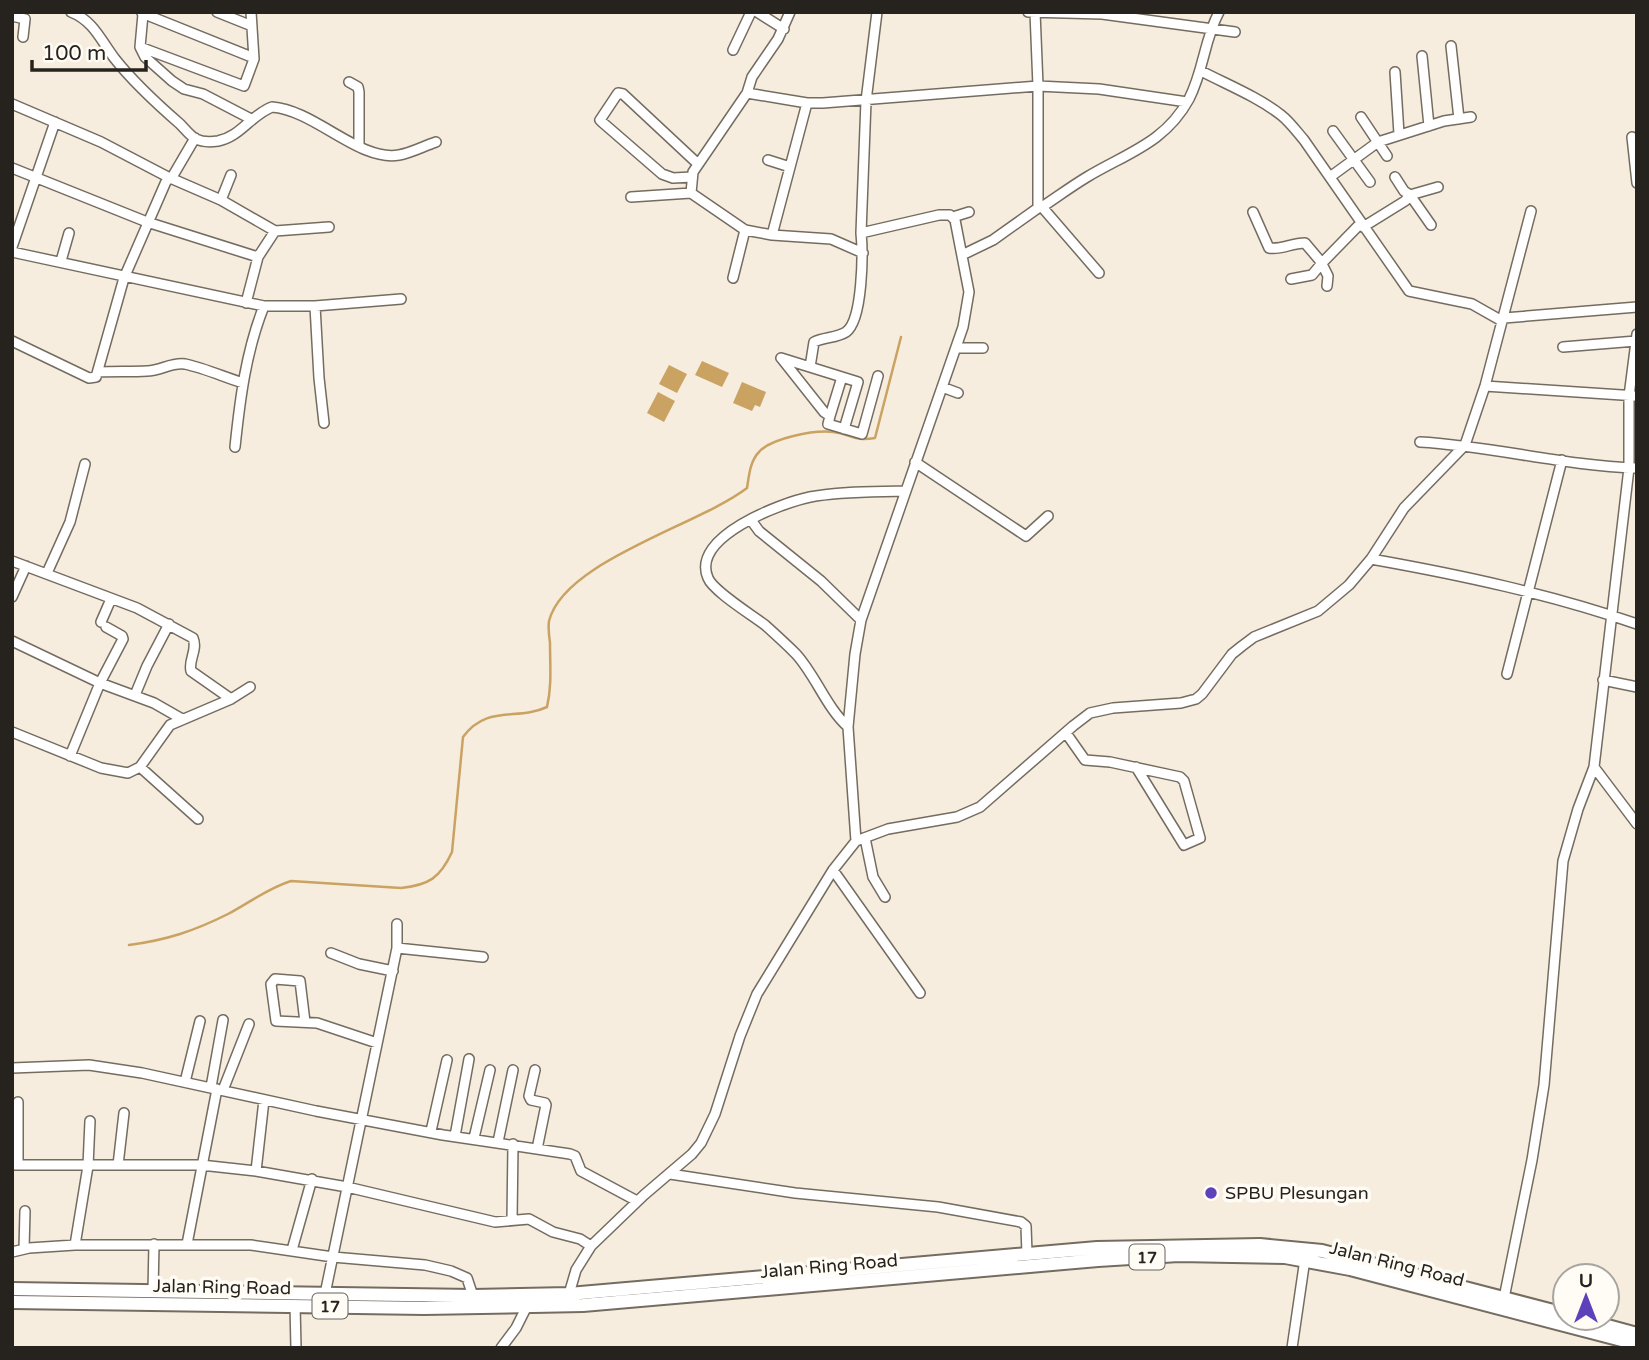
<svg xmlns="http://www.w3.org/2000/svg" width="1649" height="1360" font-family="'Varela Round',sans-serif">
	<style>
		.water { fill: #caa262 }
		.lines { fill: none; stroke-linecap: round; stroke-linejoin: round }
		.stream { stroke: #caa262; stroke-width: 2.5 }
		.minor-casing { stroke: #746c60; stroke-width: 12 }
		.highway-casing { stroke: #746c60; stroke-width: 16 }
		.minor { stroke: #fff; stroke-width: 9 }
		.highway { stroke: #fff; stroke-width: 12 }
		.poi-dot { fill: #5d41ba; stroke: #fffbf5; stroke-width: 2.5 }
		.labels { text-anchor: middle; stroke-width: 7; stroke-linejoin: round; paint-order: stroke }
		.shield { fill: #fffbf5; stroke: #67635e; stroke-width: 2 }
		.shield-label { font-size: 16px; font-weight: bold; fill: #26221d }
		.poi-label { font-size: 18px; fill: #26221d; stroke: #fffbf5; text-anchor: start }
		.street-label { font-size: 18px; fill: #26221d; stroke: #fffbf5 }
	</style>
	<rect width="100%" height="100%" fill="#f6eddf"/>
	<path class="water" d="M702,361L729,373L722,387L695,375Z
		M669,365L687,374L677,393L659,384Z
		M742,382L766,392L760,407L755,405L752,411L733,403Z
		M658,392L675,401L664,422L647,413Z"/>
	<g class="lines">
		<path class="stream" d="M129,945C167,940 194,931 228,914C249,903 268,888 291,881L401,888C429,885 440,878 452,852L463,737C487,704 517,721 547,707C552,686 550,665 550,643C549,636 548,628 549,621C564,561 699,525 747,488C749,476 750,461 759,452C771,438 814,430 833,432C851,434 854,442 875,438L901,337"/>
		<defs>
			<path id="minor" d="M71,12C94,21 101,41 115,59C134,83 157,104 180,124C185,129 190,136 196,139C202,142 211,142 218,141C240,137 251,115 272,107C315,110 359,162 399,155C411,153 424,146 436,142
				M217,12L252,26
				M757,12L784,29
				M1028,12L1102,14L1235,32
				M1035,12L1038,86V208
				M142,13L254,58
				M143,14L140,47L145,57L172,81L184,89L203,94L251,119
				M12,16L25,19L23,37
				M1451,46L1459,119
				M140,47L244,86L254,59L251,12
				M733,50L751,12
				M1422,56L1429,126
				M1201,71C1228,85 1258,97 1281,115C1290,122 1297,132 1304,140L1409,291L1472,304L1502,321
				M1395,72L1399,134
				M349,82L358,87L359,92V146
				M747,93L807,103H823L1038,86L1099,89L1187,102
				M12,104L101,142L168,177L221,200L275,231L258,257L246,303
				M1361,117L1387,156
				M1333,131L1370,182
				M1632,137L1637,183
				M768,160L790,167
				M12,168L147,222L258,257
				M692,177L673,178L662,174L602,122L600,120L618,93L623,94L698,164
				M1330,177L1378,142L1444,121L1471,117
				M1395,177L1404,191L1410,195L1438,187
				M171,179L195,138
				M691,193L693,172L747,93L752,77L778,39L790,12
				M631,197L691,193L745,230L772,235L831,239L863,253
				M221,200L231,175
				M1042,207L1099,273
				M1253,212L1269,248C1282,250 1291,243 1305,243L1322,263L1361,223
				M953,217L969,212
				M1363,227L1405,201L1410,195L1431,225
				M275,231L329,227
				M772,235L807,103
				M12,247L55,122
				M12,252L264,306H315L401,299
				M962,255L993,240L1038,208L1042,207C1057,197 1072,186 1087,177C1127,153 1165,143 1189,99C1204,70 1204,40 1219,12
				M61,261L69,233
				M1322,264L1328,276L1327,286
				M733,278L745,230
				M1291,279L1312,275L1322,263
				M315,306L319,378L324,423
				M1504,318L1637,307
				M12,341L89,378L96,377L124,278L168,177
				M1563,347L1636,341
				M956,348H983
				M781,358L858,382L844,429
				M782,359L824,412L830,416L842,377
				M810,367L814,342C824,337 837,338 846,332C863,320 863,252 861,233
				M98,372C115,371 131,372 147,371C161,371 171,362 185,364C204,368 224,377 243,383
				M1485,386L1637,396
				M942,387L958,393
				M830,416L828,424L862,434L878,376
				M1420,442C1493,446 1564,466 1637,468
				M235,447C240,399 246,351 264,306
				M915,462L1026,536L1048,516
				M751,520L759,531L821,581L861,620
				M1371,559C1461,575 1550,594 1637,624
				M12,561L137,608L193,638C198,650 188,660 191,671L231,699
				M47,573L70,522L85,464
				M12,597L26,566
				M101,622L111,599
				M12,641L100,683L154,703L182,719
				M1507,674L1562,460
				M1603,680L1637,687
				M135,695L147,666L169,624
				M848,727C826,707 816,676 796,654C786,644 775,634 765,625C752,615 713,591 708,578C690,537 781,503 810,497C841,491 874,492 905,491
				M12,732L101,768L128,773L140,767L170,725L231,699L250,687
				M1066,733L1085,760L1110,762L1180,777L1184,781L1200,838L1184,845L1136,767
				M70,756L100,683L123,639L122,636L106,627
				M140,767L198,819
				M1594,767L1637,824
				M865,838L873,877L885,897
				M856,841L848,727L855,654L861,620L963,327L969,292L955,220L950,215H939L861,233L866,101L877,12
				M833,870L920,993
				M397,948L483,957
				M331,953L359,964L393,971
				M305,1022L300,981L275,979L271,984L276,1021L317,1023L377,1043
				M12,1068L89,1065L142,1073L316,1111L443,1135L570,1154L575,1156L581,1171L637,1201
				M535,1070L529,1096L531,1100L545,1103L546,1105L537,1149
				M185,1082L200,1021
				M211,1087L223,1020
				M223,1090L249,1024
				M431,1131L447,1060
				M455,1136L469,1059
				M474,1138L490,1070
				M498,1142L513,1070
				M18,1164V1102
				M12,1165H201L256,1171L347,1187L495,1222L529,1219L553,1232L580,1239L591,1246
				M118,1165L124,1113
				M256,1171L264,1100
				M670,1174L795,1193L938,1207L1021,1222L1026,1226L1027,1254
				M512,1220L513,1144
				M187,1244L217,1089
				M75,1245L88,1166L90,1121
				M24,1249L25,1211
				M292,1250L312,1179
				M12,1252L29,1248L75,1245H251L333,1257L425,1265L451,1271L467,1278L473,1296
				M153,1291L154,1244
				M325,1294L397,948V924
				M569,1294L576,1270L591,1246L644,1195L692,1154L701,1143L715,1114L740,1036L757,994L833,870L856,841L888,829L957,817L980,807L1073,726L1090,713L1113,708L1181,703L1196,699L1202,694L1232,654L1242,646L1254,637L1318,611L1349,585L1371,559L1404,508L1465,445L1485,386L1531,211
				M1504,1298L1532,1160L1544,1085L1563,861L1578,809L1594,767L1629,468V396L1637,334
				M295,1305L296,1348
				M501,1348L516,1328L527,1306
				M1292,1348L1305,1259"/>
			<path id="highway" d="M12,1289L473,1296L569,1294L1097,1248L1260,1245L1322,1251L1565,1314
				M12,1302L424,1308L583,1305L1098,1260L1179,1255L1285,1257L1350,1269L1637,1344
				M1578,1318L1637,1334"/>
		</defs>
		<use href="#minor" class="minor-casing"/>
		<use href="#highway" class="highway-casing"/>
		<use href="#minor" class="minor"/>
		<use href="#highway" class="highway"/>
	</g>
	<circle class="poi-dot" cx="1211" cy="1193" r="7"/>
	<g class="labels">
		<g class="shield">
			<rect x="1129.5" y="1244.5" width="35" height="25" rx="5"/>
			<rect x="312.5" y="1293.5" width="35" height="25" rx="5"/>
		</g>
		<g class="shield-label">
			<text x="1147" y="1263">17</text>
			<text x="330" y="1312">17</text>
		</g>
		<g class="poi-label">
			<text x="1225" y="1199">SPBU Plesungan</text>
		</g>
		<g class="street-label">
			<text transform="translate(1397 1264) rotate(14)" y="6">Jalan Ring Road</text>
			<text transform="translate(829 1266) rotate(-5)" y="6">Jalan Ring Road</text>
			<text transform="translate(222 1287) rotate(1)" y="6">Jalan Ring Road</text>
		</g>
	</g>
	<rect width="1649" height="1360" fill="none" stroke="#26221d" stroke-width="28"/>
	<g transform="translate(1586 1297)"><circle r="33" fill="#fffbf5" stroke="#a8a49f" stroke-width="2"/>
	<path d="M0-5L12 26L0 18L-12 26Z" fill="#5d41ba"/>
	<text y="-10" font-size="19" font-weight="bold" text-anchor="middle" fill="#26221d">U</text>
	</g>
	<path d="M32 60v10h114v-10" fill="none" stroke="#26221d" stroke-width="3.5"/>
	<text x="42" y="60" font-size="21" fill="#26221d" stroke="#fffbf5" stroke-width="5" paint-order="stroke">100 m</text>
</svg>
